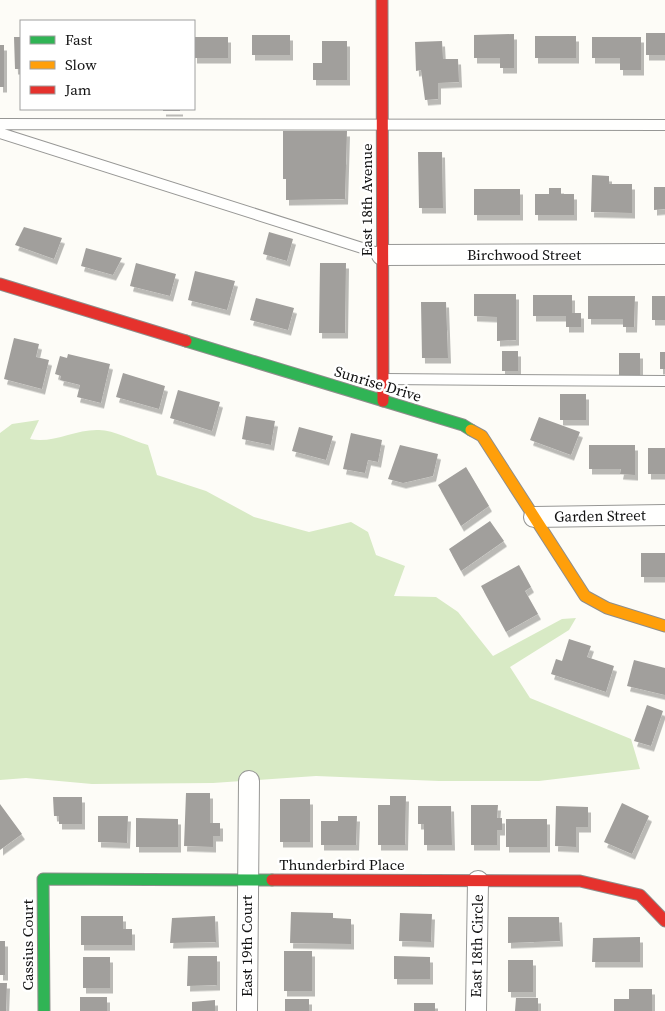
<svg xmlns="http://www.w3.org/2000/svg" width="665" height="1011" font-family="'Source Serif 4',serif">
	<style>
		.forest { fill: #d8eac5 }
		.building { fill: #a19f9c; filter: url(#shadow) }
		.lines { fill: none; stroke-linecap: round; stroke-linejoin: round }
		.lane-casing { stroke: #979795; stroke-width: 12 }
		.street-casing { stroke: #979795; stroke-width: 22 }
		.fast-casing { stroke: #8e8d8b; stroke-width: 13 }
		.slow-casing { stroke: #8e8d8b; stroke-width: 13 }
		.jam-casing { stroke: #8e8d8b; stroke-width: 13 }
		.lane { stroke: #fffffe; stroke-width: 10 }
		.street { stroke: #fffffe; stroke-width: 20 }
		.fast { stroke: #30b455; stroke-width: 11 }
		.slow { stroke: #ff9f0a; stroke-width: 11 }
		.jam { stroke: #e5322d; stroke-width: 11 }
		.labels { text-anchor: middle; stroke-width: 5; stroke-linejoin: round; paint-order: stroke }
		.street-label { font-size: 15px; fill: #111; stroke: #fff }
	</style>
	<defs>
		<filter id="shadow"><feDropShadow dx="3" dy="5.5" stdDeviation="0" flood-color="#0004"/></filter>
	</defs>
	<rect width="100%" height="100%" fill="#fdfcf7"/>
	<path class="forest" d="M39,420L30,439C53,444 75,429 99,430C114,430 133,441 148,445L157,475L206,491L254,517L309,532L351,522L368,532L376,555L405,566L394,596L436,597L458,612L493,656L562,619L576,618L569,630L510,667L530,698L631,739L640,769L539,781H439L316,776L213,783L92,784L26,778L0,780V433L12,424Z"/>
	<path class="building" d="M646,33H665V55H646Z
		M514,34V68H500V58H474V35Z
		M252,35H290V55H252Z
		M535,36H576V58H535Z
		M14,37H21V69H15Z
		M194,37H228V58H194Z
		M592,37H641V70H620V58H592Z
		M322,41H347V80H313V63H322Z
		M442,41L443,59H458L459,82L438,83V99L425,100L421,70L416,71L415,42Z
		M0,45H4V87H0Z
		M163,109H180V111H163Z
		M283,131H347L345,199L286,200V179H283Z
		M418,152H442L443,208H419Z
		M592,175L609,176V184H632V213L591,212Z
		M654,187H665V209L654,210Z
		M549,188H561V194H574V215H535V194H549Z
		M474,189H520V215H474Z
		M24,227L62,238L54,259L15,245Z
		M269,232L293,239L287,261L263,254Z
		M86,248L122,258L113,275L81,266Z
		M136,263L176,274L170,296L130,286Z
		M320,263H346L345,333H319Z
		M195,271L235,281L227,310L188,300Z
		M474,294H516V340L497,341V317L474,316Z
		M533,295H572V313H581V327H566V316H533Z
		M588,296H635L634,327H623V319H588Z
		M652,296H665V320H652Z
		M256,298L294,308L288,330L250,320Z
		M421,302H446L448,358H422Z
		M14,338L39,344L36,357L49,360L42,389L4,379Z
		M502,351H518V371H502Z
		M660,352H665V369H660Z
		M619,353H640V375H619Z
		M68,354L110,364L101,403L77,397L80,385L60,380L61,376L55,374L60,356L67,358Z
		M123,373L165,386L159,409L116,397Z
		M178,390L220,402L212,431L170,418Z
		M560,394H586V420H560Z
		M246,416L275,421L271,445L242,439Z
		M539,417L580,432L571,455L530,440Z
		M299,427L333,436L326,460L292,451Z
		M351,433L382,440L378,462L368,460L365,473L343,469Z
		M400,445L438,454L433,476L403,483L388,479Z
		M589,445H635V475L620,474L621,469H589Z
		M648,448H665V474H648Z
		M466,467L489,506L461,526L438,485Z
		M490,521L504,541L461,571L449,549Z
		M641,553H665V577H641Z
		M519,565L531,587L525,591L538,614L506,632L481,586Z
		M569,639L591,646L587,657L614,666L606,692L551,674L556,659L562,661Z
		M634,660L665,668V695L627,686Z
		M647,705L663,711L651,746L634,741Z
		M186,793H210V823H220V836H213V847L184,846Z
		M390,796H406L405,845H378V805H390Z
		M53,797H82V824H59V816H54Z
		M280,799H310V842H280Z
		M622,803L649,816L632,854L604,842Z
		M0,804L22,834L0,850Z
		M471,805H498L497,818H502V830H497V845H471Z
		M418,806H451L452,845H424V824H418Z
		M556,806L588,807V827H576V847L555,846Z
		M98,816H128L127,843L98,842Z
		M338,816H357L356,845H321V821H338Z
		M136,818L178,819V847H136Z
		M506,819H547V847H506Z
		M291,912L333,913V918L351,919V944L290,943Z
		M400,913L432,914L431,942L399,941Z
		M81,916H123V929H132V945H81Z
		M215,916L216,942L170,943L172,918Z
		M508,917H559L560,941L508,943Z
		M640,937V962H592L593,938Z
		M0,941H5V975H0Z
		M284,951H312V991H284Z
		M188,956H217V985L187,986Z
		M394,956L430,957V979H394Z
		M83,957H110V988H83Z
		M508,960H533V992H508Z
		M0,983H7L6,1011H0Z
		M629,989H652V1011H614V999H629Z
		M80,997H107V1011H80Z
		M516,998H538V1011H515Z
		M285,999H309V1011H285Z
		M215,1000V1011H192V1002Z
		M414,1003H435V1011H414Z"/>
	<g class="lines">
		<defs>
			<path id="lane" d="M0,124L665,125
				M0,133L381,254
				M384,379L665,381"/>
			<path id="street" d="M382,255L665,254
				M534,517L665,515
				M247,1011L249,781
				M476,1011L478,881"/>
			<path id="fast" d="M186,341L463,425L471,430
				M44,1011L43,879L272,880"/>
			<path id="slow" d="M471,430L482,436L585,596L607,608L665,626"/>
			<path id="jam" d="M382,0L383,401
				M0,284L186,341
				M272,880L580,881L640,895L665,921"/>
		</defs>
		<use href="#lane" class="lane-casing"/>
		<use href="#street" class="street-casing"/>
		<use href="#fast" class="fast-casing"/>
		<use href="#slow" class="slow-casing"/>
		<use href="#jam" class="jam-casing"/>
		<use href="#lane" class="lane"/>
		<use href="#street" class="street"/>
		<use href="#fast" class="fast"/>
		<use href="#slow" class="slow"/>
		<use href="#jam" class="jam"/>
	</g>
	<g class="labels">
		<g class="street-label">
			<text transform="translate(367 200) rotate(-90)" y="5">East 18th Avenue</text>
			<text x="524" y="260">Birchwood Street</text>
			<text transform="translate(378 384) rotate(17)" y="5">Sunrise Drive</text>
			<text transform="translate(600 516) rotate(-1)" y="5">Garden Street</text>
			<text x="342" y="870">Thunderbird Place</text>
			<text transform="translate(28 945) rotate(-90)" y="5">Cassius Court</text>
			<text transform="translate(247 946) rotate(-90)" y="5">East 19th Court</text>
			<text transform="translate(477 946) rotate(-89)" y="5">East 18th Circle</text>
		</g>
	</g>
	<rect x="20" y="20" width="175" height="90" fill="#ffffff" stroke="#a0a0a0"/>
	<rect x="30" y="36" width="25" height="8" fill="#30b455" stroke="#a0a0a0"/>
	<text x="65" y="45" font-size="15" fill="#111111">Fast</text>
	<rect x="30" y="61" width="25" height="8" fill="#ff9f0a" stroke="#a0a0a0"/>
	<text x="65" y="70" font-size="15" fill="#111111">Slow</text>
	<rect x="30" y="86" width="25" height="8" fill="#e5322d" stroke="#a0a0a0"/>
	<text x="65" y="95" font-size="15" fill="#111111">Jam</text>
</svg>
